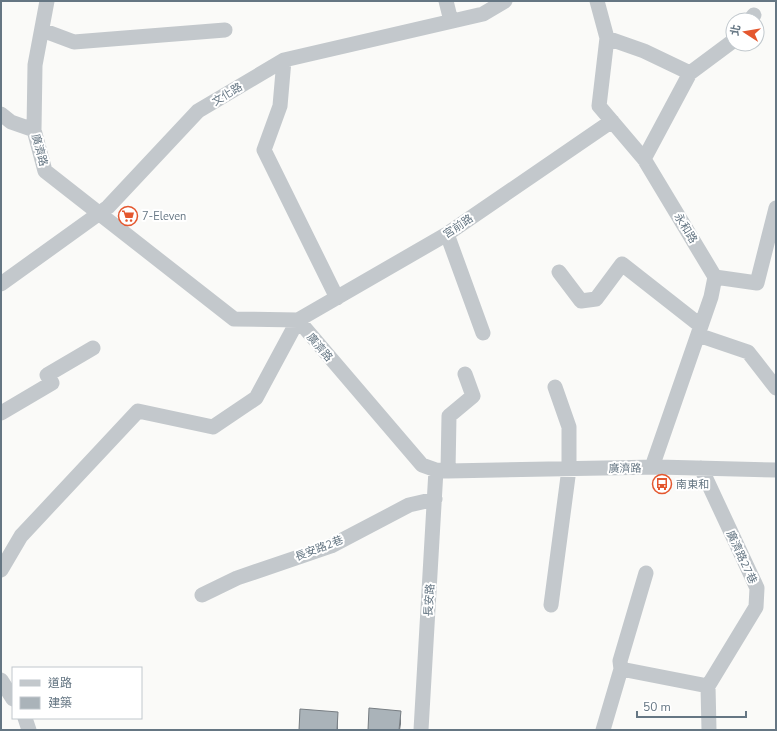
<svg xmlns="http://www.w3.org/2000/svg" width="777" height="731" font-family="'Nunito Sans','Noto Sans TC',sans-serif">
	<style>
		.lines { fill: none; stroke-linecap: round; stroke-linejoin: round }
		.minor { stroke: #c3c8cc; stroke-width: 15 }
		.shaded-wall { fill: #777d82 }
		.building { fill: #aab3b9; stroke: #777d82 }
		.labels { text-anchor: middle; stroke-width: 4; stroke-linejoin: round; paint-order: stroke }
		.street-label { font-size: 11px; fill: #657683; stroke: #fff }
		.poi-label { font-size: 11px; fill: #657683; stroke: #fff; text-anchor: start }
	</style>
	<rect width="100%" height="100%" fill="#fafaf8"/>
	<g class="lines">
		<path class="minor" d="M47,1L35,65L34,130L45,171L234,319L298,320L422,465L436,470L448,471L658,467L776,470
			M446,1L451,21
			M597,1L607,38L599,106L644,159L715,277L711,297L652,467
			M750,20L754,15
			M42,30L74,42L225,30
			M607,38L644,51L690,73
			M284,60L280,106L264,150L337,298
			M1,114L11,122L34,130
			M644,159L690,73L733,41
			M447,234L483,333
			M559,272L581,301L596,299L622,264L701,326
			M715,277L757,283L776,208
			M1,284L108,207L198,111L284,60L483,14L505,1
			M698,335L748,352L776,388
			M1,413L52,383L47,375L93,348
			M448,471L449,416L473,396L465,374
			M1,570L21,536L138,411L213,427L256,398L298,320L447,234L612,121
			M202,595L237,578L331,546L409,505L435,499
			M551,605L569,469V427L555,387
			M621,669L708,686L756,607L757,588L701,468
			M1,680L13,699
			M708,686L709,730
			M25,718L29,730
			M421,730L436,470
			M603,730L621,669L620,661L646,573"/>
	</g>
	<path class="shaded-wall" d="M401,711V724L400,730H399Z
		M338,712V730H337Z"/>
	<path class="building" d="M369,708L401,711L399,730H368Z
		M300,709L338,712L337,730H299Z"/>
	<defs>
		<symbol id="supermarket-ring" viewBox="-11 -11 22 22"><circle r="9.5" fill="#fff" stroke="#e4572e" stroke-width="1.5"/><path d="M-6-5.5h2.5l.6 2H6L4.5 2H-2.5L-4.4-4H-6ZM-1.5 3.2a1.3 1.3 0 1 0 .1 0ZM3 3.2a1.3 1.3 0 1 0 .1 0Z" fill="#e4572e"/></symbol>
		<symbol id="bus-ring" viewBox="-11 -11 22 22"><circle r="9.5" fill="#fff" stroke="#e4572e" stroke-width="1.5"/><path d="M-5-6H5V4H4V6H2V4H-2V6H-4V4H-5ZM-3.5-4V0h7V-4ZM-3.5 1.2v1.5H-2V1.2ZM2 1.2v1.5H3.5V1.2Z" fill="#e4572e"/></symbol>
	</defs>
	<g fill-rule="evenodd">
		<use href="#supermarket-ring" x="117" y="205" width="22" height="22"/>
		<use href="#bus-ring" x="651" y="473" width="22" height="22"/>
	</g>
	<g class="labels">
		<g class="street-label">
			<text transform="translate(227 94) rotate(-31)" y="4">文化路</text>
			<text transform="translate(40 150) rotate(75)" y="4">廣濟路</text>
			<text transform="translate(458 226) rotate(-34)" y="4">宮前路</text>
			<text transform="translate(686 228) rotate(59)" y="4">永和路</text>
			<text transform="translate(320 347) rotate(49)" y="4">廣濟路</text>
			<text transform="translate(625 468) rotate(-1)" y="4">廣濟路</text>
			<text transform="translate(319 548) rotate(-21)" y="4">長安路2巷</text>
			<text transform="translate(742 557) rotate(65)" y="4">廣濟路27巷</text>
			<text transform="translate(429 600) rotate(-86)" y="4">長安路</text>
		</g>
		<g class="poi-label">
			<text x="142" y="220">7-Eleven</text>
			<text x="676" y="488">南東和</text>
		</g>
	</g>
	<rect width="777" height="731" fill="none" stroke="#657683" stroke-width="4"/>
	<rect x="12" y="667" width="130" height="52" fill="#ffffff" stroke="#c1c8cd"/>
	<rect x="20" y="680" width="20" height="6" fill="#c3c8cc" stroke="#c1c8cd"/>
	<text x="48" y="687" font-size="12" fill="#657683">道路</text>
	<rect x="20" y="697" width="20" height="12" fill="#aab3b9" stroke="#c1c8cd"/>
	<text x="48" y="707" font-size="12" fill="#657683">建築</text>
	<g transform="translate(745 32) rotate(282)"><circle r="19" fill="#ffffff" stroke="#c1c8cd"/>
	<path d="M0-3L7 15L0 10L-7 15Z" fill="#e4572e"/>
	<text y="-6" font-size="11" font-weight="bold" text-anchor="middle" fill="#657683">北</text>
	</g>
	<path d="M637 711v6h109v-6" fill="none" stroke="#657683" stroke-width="2"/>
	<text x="643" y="711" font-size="12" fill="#657683" stroke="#ffffff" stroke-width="3" paint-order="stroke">50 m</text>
</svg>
